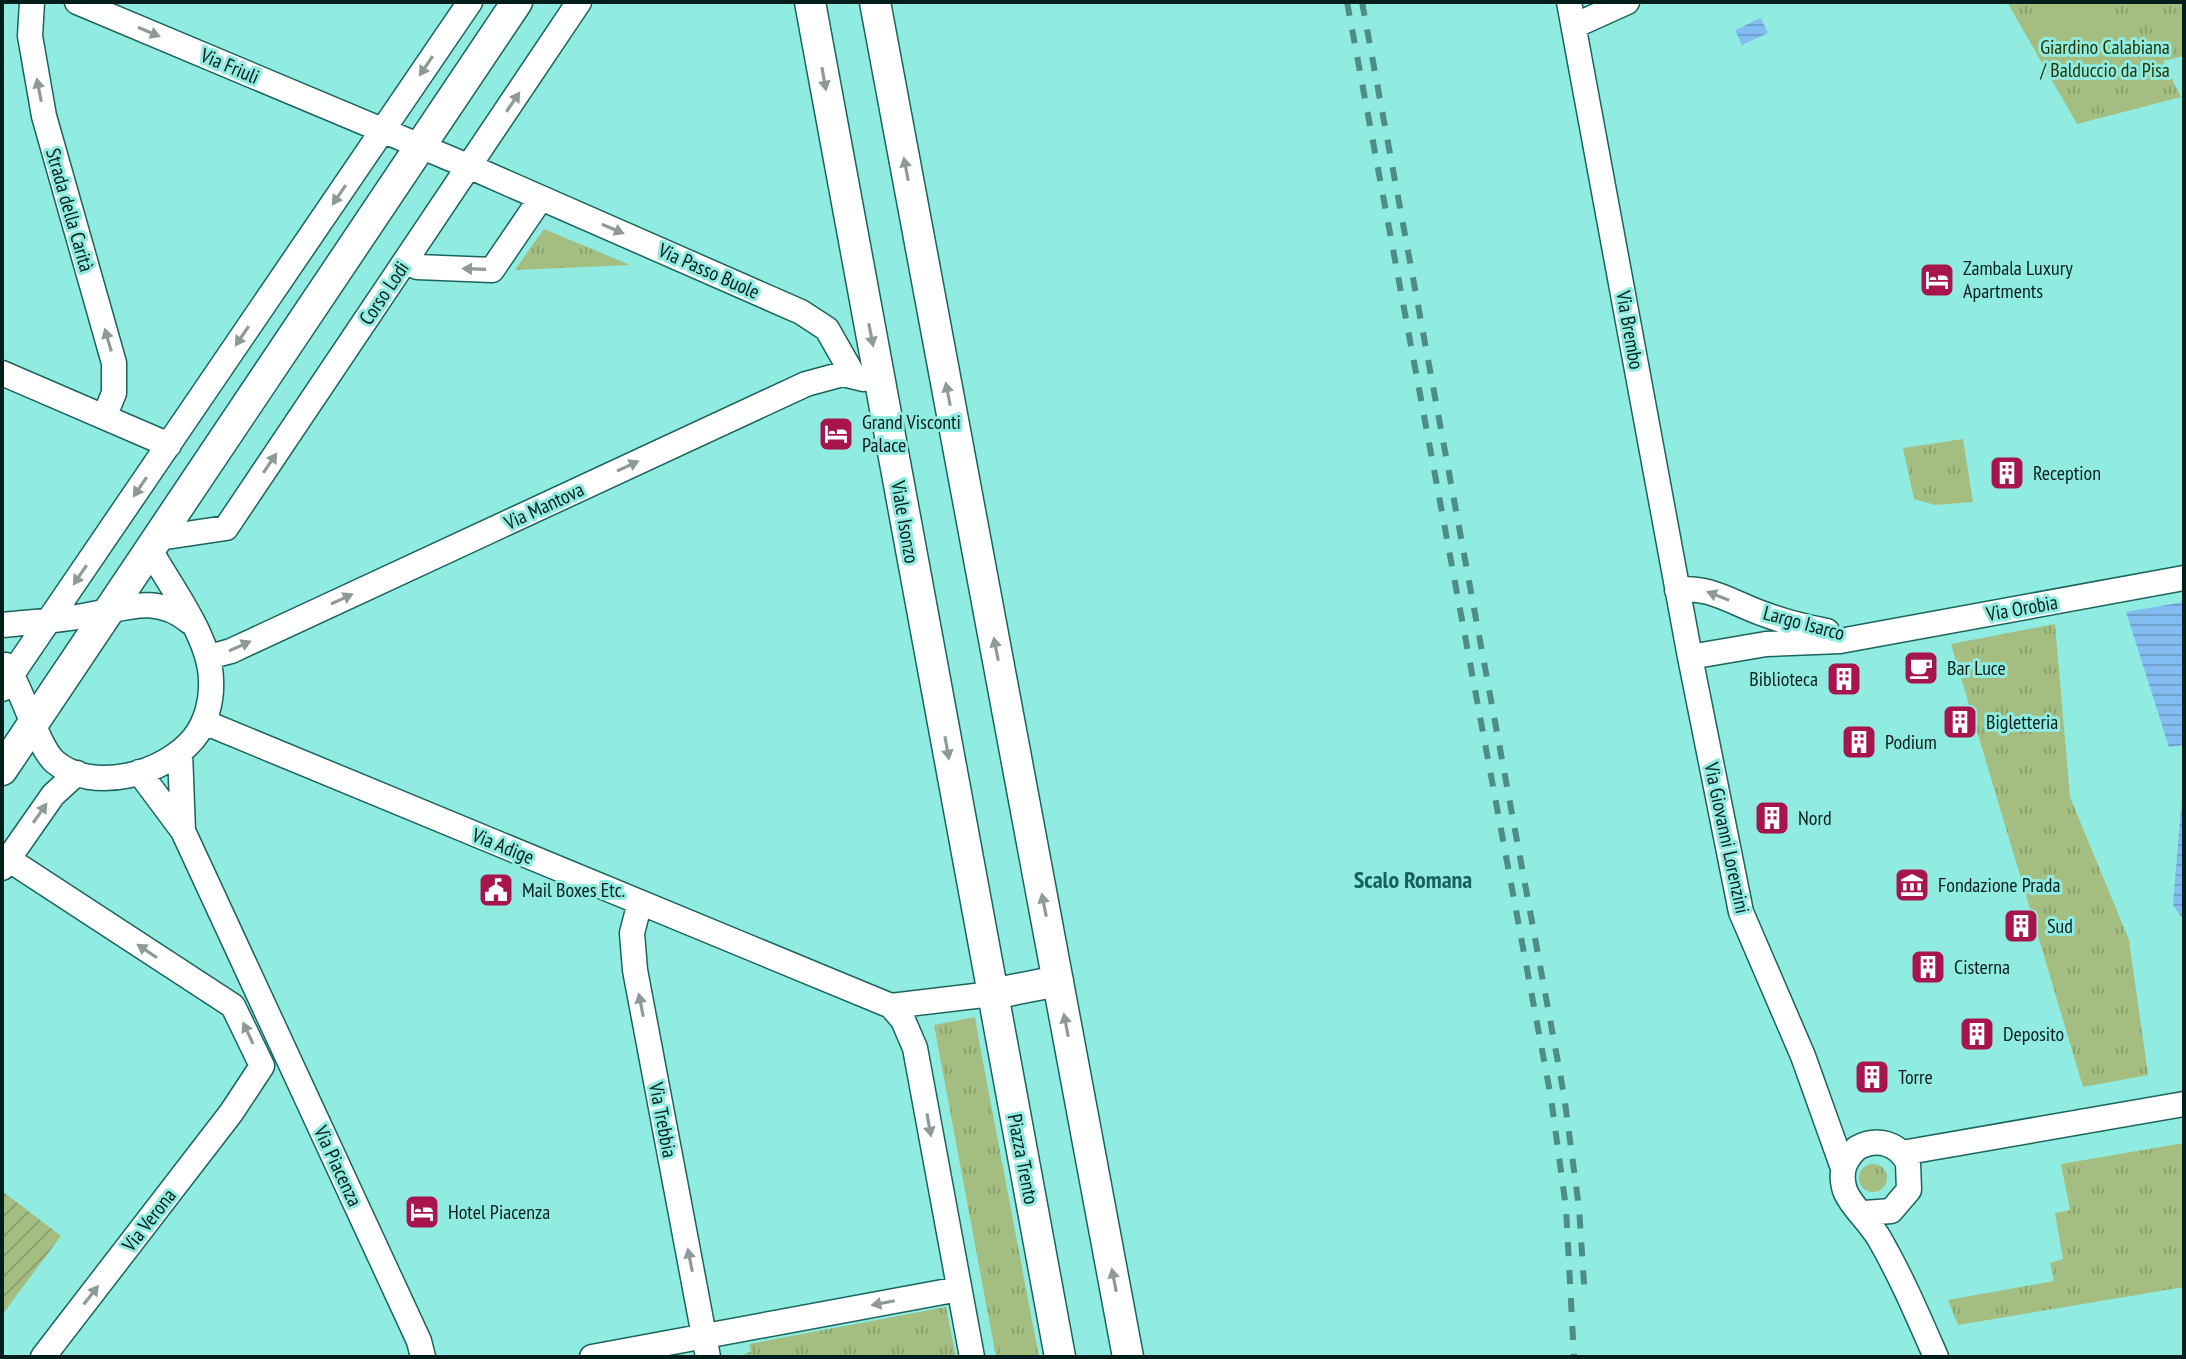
<svg xmlns="http://www.w3.org/2000/svg" width="2186" height="1359" font-family="'PT Sans Narrow',sans-serif">
	<style>
		.grass { fill: url(#grass-tufts) }
		.garden { fill: url(#garden-furrows) }
		.pitch { fill: #a4be81 }
		.water { fill: url(#water-rules) }
		.lines { fill: none; stroke-linecap: round; stroke-linejoin: round }
		.minor-casing { stroke: #1a645e; stroke-width: 27 }
		.major-casing { stroke: #1a645e; stroke-width: 33 }
		.minor { stroke: #fff; stroke-width: 24 }
		.major { stroke: #fff; stroke-width: 30 }
		.rail { stroke: #4e8c86; stroke-width: 6; stroke-dasharray: 14 14; stroke-linecap: butt }
		.oneway { fill: #8d9a98 }
		.labels { text-anchor: middle; stroke-width: 6; stroke-linejoin: round; paint-order: stroke }
		.park-label { font-size: 20px; fill: #243502; stroke: #90ebe1 }
		.street-label { font-size: 20px; fill: #011e1b; stroke: #90ebe1 }
		.poi-label { font-size: 20px; fill: #011e1b; stroke: #90ebe1; text-anchor: start }
		.quarter-label { font-size: 24px; font-weight: bold; fill: #16615b; stroke: #90ebe1 }
	</style>
	<defs>
		<pattern id="grass-tufts" width="24" height="20" patternUnits="userSpaceOnUse" patternTransform="scale(2)"><rect width="24" height="20" fill="#a4be81"/><path d="M3 7l-1-3M5 7V3M7 7l1-3M15 17l-1-3M17 17v-4M19 17l1-3" fill="none" stroke="#8ba36f"/></pattern>
		<pattern id="garden-furrows" width="10" height="10" patternUnits="userSpaceOnUse" patternTransform="scale(2)"><rect width="10" height="10" fill="#a4be81"/><path d="M-1 1l2-2M0 10L10 0M9 11l2-2" fill="none" stroke="#8ba36f"/></pattern>
		<pattern id="water-rules" width="6" height="5" patternUnits="userSpaceOnUse" patternTransform="scale(2)"><rect width="6" height="5" fill="#82bcf1"/><path d="M0 2.5h6" fill="none" stroke="#6ea1ce"/></pattern>
	</defs>
	<rect width="100%" height="100%" fill="#90ebe1"/>
	<path class="grass" d="M2007,2H2184V56L2163,61L2181,97L2077,124Z
		M544,229L630,265L515,270Z
		M1963,439L1973,502L1935,505L1914,499L1903,448Z
		M2055,624L2070,797L2129,940L2148,1075L2083,1087L1951,644Z
		M975,1017L979,1041L1039,1357H996L934,1025Z
		M2184,1143V1287L1958,1325L1948,1300L2054,1281L2050,1263L2063,1259L2055,1213L2070,1210L2061,1164Z
		M1859 1178a14 14 0 1 1 28 0a14 14 0 1 1-28 0Z
		M946,1307L956,1357H738L751,1351L749,1344Z"/>
	<path class="garden" d="M2,1191L61,1236L2,1315Z"/>
	<path class="pitch" d="M2051,2H2077L2121,16L2109,55L2041,33Z"/>
	<path class="water" d="M1761,18L1768,33L1742,45L1735,30Z
		M2184,602V745L2169,747L2126,612Z
		M2182,796L2184,797V921L2173,905Z"/>
	<g class="lines">
		<defs>
			<path id="minor" d="M32,2L30,36L44,116L114,363V393L105,415
				M77,2L482,172L801,312L827,329L852,373
				M1569,2L1690,657L1741,912L1803,1056L1843,1168
				M1574,26L1627,2
				M406,261L417,267L492,270L541,198
				M2,373L169,445
				M159,538L226,528L579,2
				M1677,590C1708,585 1733,603 1761,613C1782,621 1805,627 1827,631
				M2,625C29,622 56,621 83,616C122,610 155,592 190,622
				M209,657L231,651L806,384L843,374L864,379
				M1690,657L1766,644L1840,641L2184,578
				M6,665C23,690 37,746 55,762C93,794 165,774 194,738C206,723 212,701 211,681C211,639 171,587 150,550
				M2,689L470,2
				M204,722L891,1006L903,1020L915,1048L972,1357
				M180,752L183,831
				M139,772L183,831L419,1341L423,1357
				M8,859L233,1006L262,1066L231,1113L43,1357
				M2,868L53,795L77,773
				M640,902L632,933L635,970L708,1357
				M891,1006L992,994
				M1902,1153L2184,1104
				M1865,1213L1891,1211L1909,1190L1908,1163C1898,1143 1877,1137 1857,1148C1845,1159 1840,1171 1844,1187C1847,1202 1869,1221 1879,1238C1901,1276 1918,1316 1936,1357
				M592,1357L959,1289"/>
			<path id="major" d="M810,2L1060,1357
				M875,2L1128,1357
				M2,770L517,2
				M992,994L1058,981"/>
		</defs>
		<use href="#minor" class="minor-casing"/>
		<use href="#major" class="major-casing"/>
		<use href="#minor" class="minor"/>
		<use href="#major" class="major"/>
		<path class="rail" d="M1347,2L1551,1098L1566,1208L1574,1357
			M1362,2L1564,1095L1579,1208L1585,1298"/>
	</g>
	<defs><path id="oneway-solid" d="M-6-.8H1V-3.2L6.5 0L1 3.2V.8H-6Z" transform="scale(2)"/></defs>
	<g class="oneway">
		<use href="#oneway-solid" transform="translate(149 32) rotate(23)"/>
		<use href="#oneway-solid" transform="translate(426 66) rotate(124)"/>
		<use href="#oneway-solid" transform="translate(824 79) rotate(80)"/>
		<use href="#oneway-solid" transform="translate(39 90) rotate(-101)"/>
		<use href="#oneway-solid" transform="translate(513 102) rotate(-56)"/>
		<use href="#oneway-solid" transform="translate(906 169) rotate(-101)"/>
		<use href="#oneway-solid" transform="translate(339 195) rotate(124)"/>
		<use href="#oneway-solid" transform="translate(613 229) rotate(23)"/>
		<use href="#oneway-solid" transform="translate(474 269) rotate(-178)"/>
		<use href="#oneway-solid" transform="translate(871 335) rotate(79)"/>
		<use href="#oneway-solid" transform="translate(242 336) rotate(124)"/>
		<use href="#oneway-solid" transform="translate(108 340) rotate(-106)"/>
		<use href="#oneway-solid" transform="translate(948 394) rotate(-101)"/>
		<use href="#oneway-solid" transform="translate(270 463) rotate(-56)"/>
		<use href="#oneway-solid" transform="translate(628 466) rotate(-25)"/>
		<use href="#oneway-solid" transform="translate(140 487) rotate(124)"/>
		<use href="#oneway-solid" transform="translate(80 575) rotate(124)"/>
		<use href="#oneway-solid" transform="translate(1718 596) rotate(-159)"/>
		<use href="#oneway-solid" transform="translate(342 599) rotate(-25)"/>
		<use href="#oneway-solid" transform="translate(240 646) rotate(-24)"/>
		<use href="#oneway-solid" transform="translate(996 649) rotate(-101)"/>
		<use href="#oneway-solid" transform="translate(947 748) rotate(80)"/>
		<use href="#oneway-solid" transform="translate(40 813) rotate(-55)"/>
		<use href="#oneway-solid" transform="translate(1044 905) rotate(-101)"/>
		<use href="#oneway-solid" transform="translate(147 951) rotate(-146)"/>
		<use href="#oneway-solid" transform="translate(641 1005) rotate(-101)"/>
		<use href="#oneway-solid" transform="translate(1066 1025) rotate(-101)"/>
		<use href="#oneway-solid" transform="translate(248 1033) rotate(-115)"/>
		<use href="#oneway-solid" transform="translate(929 1125) rotate(80)"/>
		<use href="#oneway-solid" transform="translate(690 1260) rotate(-101)"/>
		<use href="#oneway-solid" transform="translate(1114 1280) rotate(-101)"/>
		<use href="#oneway-solid" transform="translate(91 1295) rotate(-52)"/>
		<use href="#oneway-solid" transform="translate(883 1303) rotate(169)"/>
	</g>
	<defs>
		<symbol id="hotel-square" viewBox="-11 -11 22 22"><rect x="-9" y="-9" width="18" height="18" rx="4" fill="#a8144c" stroke="#90ebe1"/><path d="M-6-4.5h1.5V1H6V5H4.5V3h-9V5H-6ZM-4 0a1.8 1.8 0 1 1 3.6 0ZM.5 0V-2.5h3Q6-2.5 6 0Z" fill="#fff"/></symbol>
		<symbol id="building-square" viewBox="-11 -11 22 22"><rect x="-9" y="-9" width="18" height="18" rx="4" fill="#a8144c" stroke="#90ebe1"/><path d="M-4-6H4V6H1V3H-1V6H-4ZM-2.5-4.3h1.7v1.8h-1.7ZM.8-4.3h1.7v1.8H.8ZM-2.5-1h1.7V.8h-1.7ZM.8-1h1.7V.8H.8Z" fill="#fff"/></symbol>
		<symbol id="cafe-square" viewBox="-11 -11 22 22"><rect x="-9" y="-9" width="18" height="18" rx="4" fill="#a8144c" stroke="#90ebe1"/><path d="M-5.5-4.5H6V0H3Q3 3.5 0 3.5H-2.5Q-5.5 3.5-5.5 0ZM3-3.2v2h1.7v-2ZM-6 4.5H4V6H-6Z" fill="#fff"/></symbol>
		<symbol id="museum-square" viewBox="-11 -11 22 22"><rect x="-9" y="-9" width="18" height="18" rx="4" fill="#a8144c" stroke="#90ebe1"/><path d="M0-6L6-3V-2H-6V-3ZM-5-1h2V3h-2ZM-1-1h2V3h-2ZM3-1h2V3H3ZM-6 4H6V6H-6Z" fill="#fff"/></symbol>
		<symbol id="civic-square" viewBox="-11 -11 22 22"><rect x="-9" y="-9" width="18" height="18" rx="4" fill="#a8144c" stroke="#90ebe1"/><path d="M-.6-6.5H3V-4.5H.6V-3L4-1V1h2V6H-6V1h2V-1L-.6-3ZM-1.2 2.5V6h2.4V2.5Z" fill="#fff"/></symbol>
	</defs>
	<g fill-rule="evenodd">
		<use href="#hotel-square" x="1917" y="260" width="40" height="40"/>
		<use href="#hotel-square" x="816" y="414" width="40" height="40"/>
		<use href="#building-square" x="1987" y="453" width="40" height="40"/>
		<use href="#cafe-square" x="1901" y="648" width="40" height="40"/>
		<use href="#building-square" x="1824" y="659" width="40" height="40"/>
		<use href="#building-square" x="1940" y="702" width="40" height="40"/>
		<use href="#building-square" x="1839" y="722" width="40" height="40"/>
		<use href="#building-square" x="1752" y="798" width="40" height="40"/>
		<use href="#museum-square" x="1892" y="865" width="40" height="40"/>
		<use href="#civic-square" x="476" y="870" width="40" height="40"/>
		<use href="#building-square" x="2001" y="906" width="40" height="40"/>
		<use href="#building-square" x="1908" y="947" width="40" height="40"/>
		<use href="#building-square" x="1957" y="1014" width="40" height="40"/>
		<use href="#building-square" x="1852" y="1057" width="40" height="40"/>
		<use href="#hotel-square" x="402" y="1192" width="40" height="40"/>
	</g>
	<g class="labels">
		<g class="park-label">
			<text x="2105" y="54">Giardino Calabiana<tspan x="2105" dy="23">/ Balduccio da Pisa</tspan></text>
		</g>
		<g class="street-label">
			<text transform="translate(230 66) rotate(23)" y="7">Via Friuli</text>
			<text transform="translate(70 210) rotate(74)" y="7">Strada della Carità</text>
			<text transform="translate(709 271) rotate(24)" y="7">Via Passo Buole</text>
			<text transform="translate(384 293) rotate(-56)" y="7">Corso Lodi</text>
			<text transform="translate(1630 330) rotate(80)" y="7">Via Brembo</text>
			<text transform="translate(544 506) rotate(-25)" y="7">Via Mantova</text>
			<text transform="translate(905 522) rotate(80)" y="7">Viale Isonzo</text>
			<text transform="translate(2022 608) rotate(-10)" y="7">Via Orobia</text>
			<text transform="translate(1804 623) rotate(15)" y="7">Largo Isarco</text>
			<text transform="translate(1727 838) rotate(78)" y="7">Via Giovanni Lorenzini</text>
			<text transform="translate(503 846) rotate(22)" y="7">Via Adige</text>
			<text transform="translate(663 1120) rotate(79)" y="7">Via Trebbia</text>
			<text transform="translate(1023 1159) rotate(79)" y="7">Piazza Trento</text>
			<text transform="translate(338 1166) rotate(65)" y="7">Via Piacenza</text>
			<text transform="translate(149 1220) rotate(-52)" y="7">Via Verona</text>
		</g>
		<g class="poi-label">
			<text x="1963" y="275">Zambala Luxury<tspan x="1963" dy="23">Apartments</tspan></text>
			<text x="862" y="429">Grand Visconti<tspan x="862" dy="23">Palace</tspan></text>
			<text x="2033" y="480">Reception</text>
			<text x="1947" y="675">Bar Luce</text>
			<text x="1818" y="686" text-anchor="end">Biblioteca</text>
			<text x="1986" y="729">Bigletteria</text>
			<text x="1885" y="749">Podium</text>
			<text x="1798" y="825">Nord</text>
			<text x="1938" y="892">Fondazione Prada</text>
			<text x="522" y="897">Mail Boxes Etc.</text>
			<text x="2047" y="933">Sud</text>
			<text x="1954" y="974">Cisterna</text>
			<text x="2003" y="1041">Deposito</text>
			<text x="1898" y="1084">Torre</text>
			<text x="448" y="1219">Hotel Piacenza</text>
		</g>
		<g class="quarter-label">
			<text x="1413" y="888">Scalo Romana</text>
		</g>
	</g>
	<rect width="2186" height="1359" fill="none" stroke="#011e1b" stroke-width="8"/>
</svg>
